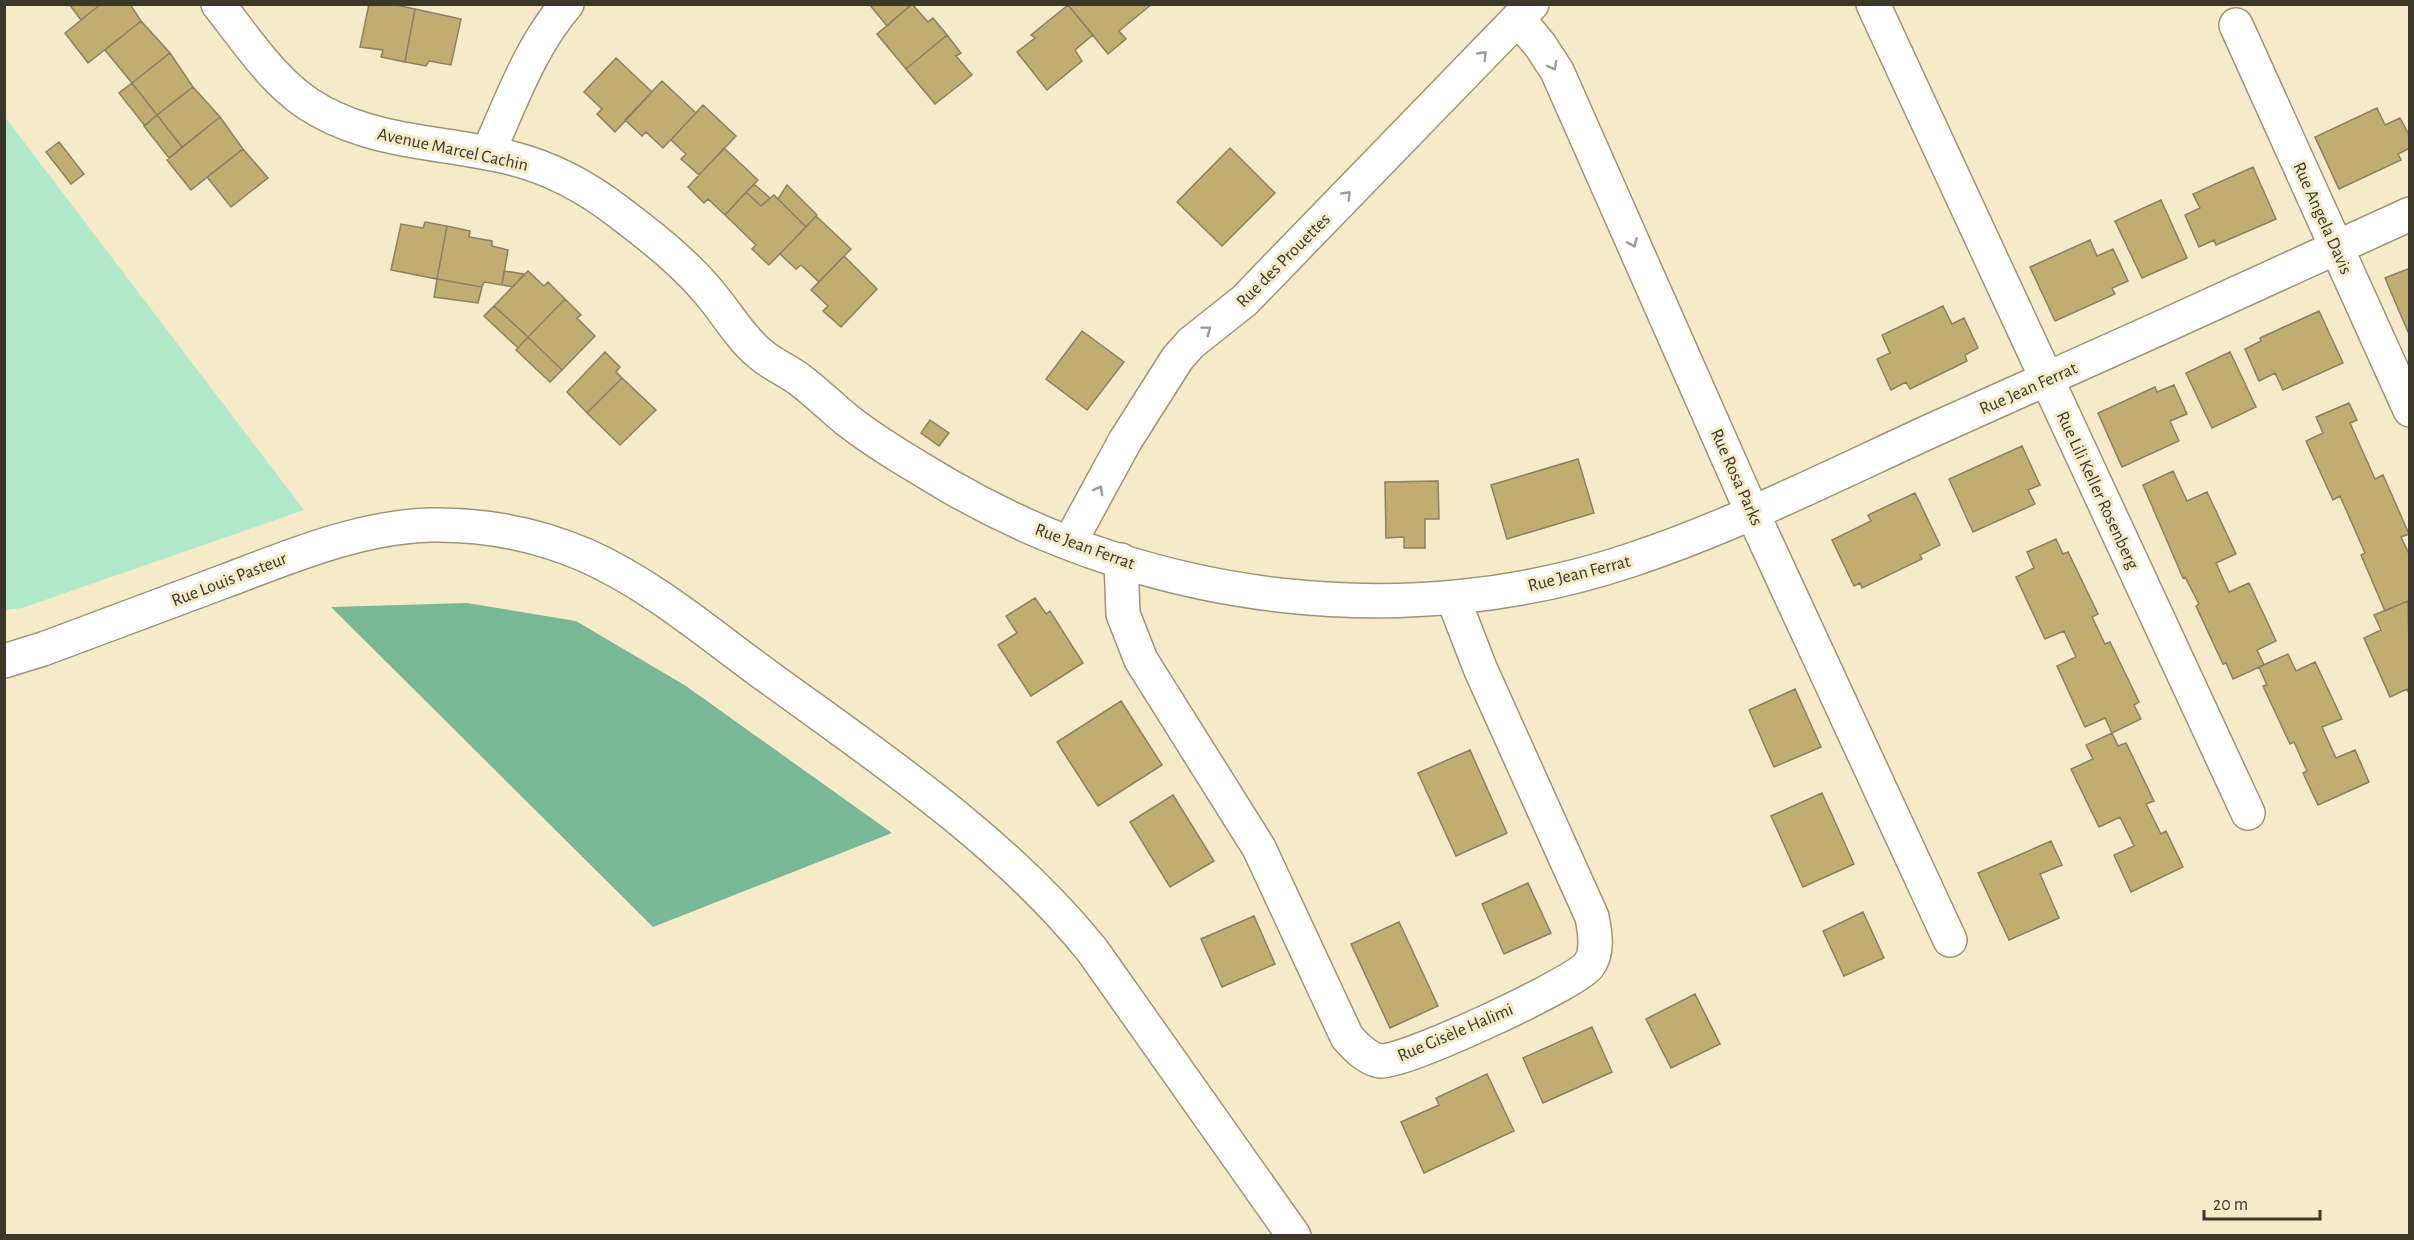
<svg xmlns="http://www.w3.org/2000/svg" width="2414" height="1240" font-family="'Alegreya Sans',sans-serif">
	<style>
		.green { fill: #b1e9ca }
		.forest { fill: #79b896 }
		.building { fill: #c1ad72; stroke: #8b8061; stroke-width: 1.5 }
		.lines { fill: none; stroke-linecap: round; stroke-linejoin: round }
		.minor-casing { stroke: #9f9474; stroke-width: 36 }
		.minor { stroke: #fff; stroke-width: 33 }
		.oneway { stroke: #9d9b94 }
		.labels { text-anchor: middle; stroke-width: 6; stroke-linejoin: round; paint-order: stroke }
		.street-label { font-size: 18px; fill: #3b3729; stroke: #f6ebc8 }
	</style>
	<rect width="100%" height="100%" fill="#f6ebc8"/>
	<path class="green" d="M4,117H5L304,510L22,608L5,610Z"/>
	<path class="forest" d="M467,603L576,621L686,686L892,833L653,927L331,607Z"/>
	<path class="building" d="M69,4H101L81,20Z
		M101,4H130L141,21L88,63L65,33Z
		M369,4H392L415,9L405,62L381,57L383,50L360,47Z
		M869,4H912L887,26Z
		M912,4L928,22L933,18L947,35L906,69L877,34Z
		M1152,4L1119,31L1126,39L1108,54L1068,5Z
		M1068,5L1093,35L1075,50L1082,61L1047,90L1017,52L1035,38L1031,35Z
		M415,9L461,19L451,65L429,61L426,66L405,62Z
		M141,21L170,53L132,83L105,50Z
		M947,35L961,53L956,56L972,75L935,104L906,69Z
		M170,53L193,87L157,115L132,83Z
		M616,58L652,92L615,132L597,114L602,109L584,92Z
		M662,81L696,113L663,148L646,132L642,136L625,120Z
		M132,83L157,115L145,126L119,93Z
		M193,87L220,117L182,147L157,115Z
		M703,105L736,136L699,175L681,159L686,154L671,140Z
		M2377,108L2385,125L2400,118L2410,137V148L2398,154L2401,160L2339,189L2315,137Z
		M157,115L182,147L169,158L144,126Z
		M220,117L243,149L191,190L167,160Z
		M59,142L84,174L71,184L46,152Z
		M724,148L758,180L725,215L708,199L704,203L688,187Z
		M1230,148L1275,193L1222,246L1177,202Z
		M243,149L268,178L231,207L207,177Z
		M2253,167L2276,219L2216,245L2214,240L2199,247L2185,215L2200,208L2193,194Z
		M754,184L770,198L761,206L746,192Z
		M787,185L817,215L806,227L778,199Z
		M746,192L761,206L774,195L806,227L769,265L752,249L756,245L725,215Z
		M2161,200L2187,258L2142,278L2115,221Z
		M816,216L851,249L819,282L801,265L796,269L780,254Z
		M425,222L447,226L437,279L391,270L401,224L423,228Z
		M447,226L470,231L469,237L492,241V246L508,250L502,285L484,282L482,287L437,279Z
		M2090,240L2097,256L2113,249L2128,281L2112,288L2115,294L2055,321L2030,267Z
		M844,256L877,289L841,327L823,311L828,306L811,290Z
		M2410,268V331L2408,332L2385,278Z
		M504,271L524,274L513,287L502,285Z
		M528,271L544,286L548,282L565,299L528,337L494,306Z
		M437,279L482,287L478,303L434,297Z
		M565,299L581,315L577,318L595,336L562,370L528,337Z
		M494,306L528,337L518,348L484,316Z
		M1943,306L1952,324L1964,318L1978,348L1965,355L1967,361L1910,389L1906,382L1891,390L1877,359L1890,353L1882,335Z
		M2319,311L2343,363L2283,390L2275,373L2259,381L2245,349L2261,341L2260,338Z
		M1082,331L1124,362L1087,410L1046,379Z
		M528,337L562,370L550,382L516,350Z
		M605,352L620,367L616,372L622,378L587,413L567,392Z
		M2230,352L2256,407L2212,428L2186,373Z
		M622,378L656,410L620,445L587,413Z
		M2174,385L2187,414L2170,421L2179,441L2122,467L2098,413L2155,387L2157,392Z
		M2349,403L2357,420L2350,423L2375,479L2383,475L2409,534L2401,537L2410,556V600L2385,611L2361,555L2365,553L2340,496L2333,500L2306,441L2323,433L2316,417Z
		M930,420L949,433L939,446L921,433Z
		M2022,446L2040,485L2028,490L2035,504L1973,532L1949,479Z
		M1578,459L1594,513L1507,539L1491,485Z
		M2173,471L2187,501L2207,492L2236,554L2216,563L2229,592L2249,583L2276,641L2257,650L2264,665L2233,679L2226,663L2223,664L2196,606L2199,604L2185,577L2183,578L2143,485Z
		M1438,481L1439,519H1425V548H1404V537L1386,538L1385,482Z
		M1915,493L1940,545L1920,555L1922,559L1862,588L1860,583L1854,586L1832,540L1871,521L1868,515Z
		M2056,539L2063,554L2068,552L2098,614L2092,617L2105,644L2110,642L2139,702L2134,705L2141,719L2112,733L2105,718L2085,727L2057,666L2076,657L2064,631L2045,639L2016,577L2034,568L2027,552Z
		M1035,598L1046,614L1050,611L1083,663L1031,696L998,645L1017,633L1006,616Z
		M2408,601L2410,696L2407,689L2390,697L2364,638L2381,630L2374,615Z
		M2288,654L2296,671L2315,662L2342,719L2322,727L2336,758L2355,750L2369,782L2318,805L2303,773L2307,771L2294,742L2290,744L2263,686L2267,685L2259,667Z
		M1795,689L1821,747L1774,767L1749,710Z
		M1121,701L1162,765L1098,806L1057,742Z
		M2112,733L2118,746L2126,743L2154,801L2146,804L2161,834L2166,831L2183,867L2131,892L2114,855L2134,846L2120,817L2099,827L2071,769L2093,759L2086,745Z
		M1470,750L1507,833L1456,856L1418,773Z
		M1822,793L1854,864L1803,887L1771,816Z
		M1173,795L1214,861L1170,887L1130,822Z
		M2051,841L2062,865L2040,874L2059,918L2009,940L1978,873Z
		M1528,883L1551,933L1504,954L1482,904Z
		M1863,912L1884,958L1844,976L1823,931Z
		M1254,916L1275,964L1222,987L1201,939Z
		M1399,922L1438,1006L1390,1028L1351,944Z
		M1695,994L1720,1044L1671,1068L1646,1019Z
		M1592,1027L1612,1072L1543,1103L1523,1058Z
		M1487,1074L1514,1131L1424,1173L1401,1122L1439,1105L1436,1098Z"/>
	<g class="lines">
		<defs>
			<path id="minor" d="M218,4C248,42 277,88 320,111C379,144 447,142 511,158C551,168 588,188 620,213C653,238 686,264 712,296C727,314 740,337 759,353C771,364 787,370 800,380C816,392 831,407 847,420C879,445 916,466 951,487C1154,604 1408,635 1631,560C1736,525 1836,474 1937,428C2095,358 2253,286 2410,214
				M1873,4L2248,813
				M1518,19L1540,45L1557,71L1752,512L1950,940
				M2236,25L2410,410
				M488,153C511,102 530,47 567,4
				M1070,542L1125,441L1177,359L1191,343L1244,301L1532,4
				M1121,560L1123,614L1141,660L1259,848L1347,1037C1356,1047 1366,1058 1380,1061C1402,1064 1572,985 1588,966C1599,953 1595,932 1592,917L1480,668L1453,598
				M4,661L43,649C104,626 165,603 225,581C291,556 360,527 430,525C483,524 536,534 585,555C651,584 709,634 767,676C881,759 1003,840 1092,950L1294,1236"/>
		</defs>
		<use href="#minor" class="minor-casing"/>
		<use href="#minor" class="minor"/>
	</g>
	<defs><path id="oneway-chevron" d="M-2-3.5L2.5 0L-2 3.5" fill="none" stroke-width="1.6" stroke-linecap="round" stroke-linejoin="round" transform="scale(1.5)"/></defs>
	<g class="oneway">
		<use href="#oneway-chevron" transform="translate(1483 55) rotate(-46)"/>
		<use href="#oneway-chevron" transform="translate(1553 66) rotate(62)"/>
		<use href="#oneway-chevron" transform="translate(1347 195) rotate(-46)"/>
		<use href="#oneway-chevron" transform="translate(1633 243) rotate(66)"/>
		<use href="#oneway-chevron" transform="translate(1207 330) rotate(-37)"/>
		<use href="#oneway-chevron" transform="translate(1099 490) rotate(-61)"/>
	</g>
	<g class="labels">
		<g class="street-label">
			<text transform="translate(453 149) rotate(12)" y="6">Avenue Marcel Cachin</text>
			<text transform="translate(2323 218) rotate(66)" y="6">Rue Angela Davis</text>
			<text transform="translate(1283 260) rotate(-45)" y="6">Rue des Prouettes</text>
			<text transform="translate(2028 388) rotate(-24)" y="6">Rue Jean Ferrat</text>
			<text transform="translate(1737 477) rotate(66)" y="6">Rue Rosa Parks</text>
			<text transform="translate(2098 490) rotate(65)" y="6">Rue Lili Keller Rosenberg</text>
			<text transform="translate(1085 546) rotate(20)" y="6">Rue Jean Ferrat</text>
			<text transform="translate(1579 573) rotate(-14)" y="6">Rue Jean Ferrat</text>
			<text transform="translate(229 579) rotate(-21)" y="6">Rue Louis Pasteur</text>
			<text transform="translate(1455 1032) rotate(-23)" y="6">Rue Gisèle Halimi</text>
		</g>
	</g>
	<rect width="2414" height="1240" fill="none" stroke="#3b3729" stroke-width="12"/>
	<path d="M2204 1210v9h116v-9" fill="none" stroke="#3b3729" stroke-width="3"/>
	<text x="2213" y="1210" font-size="18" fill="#3b3729" stroke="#f6ebc8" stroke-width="4.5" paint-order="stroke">20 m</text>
</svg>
